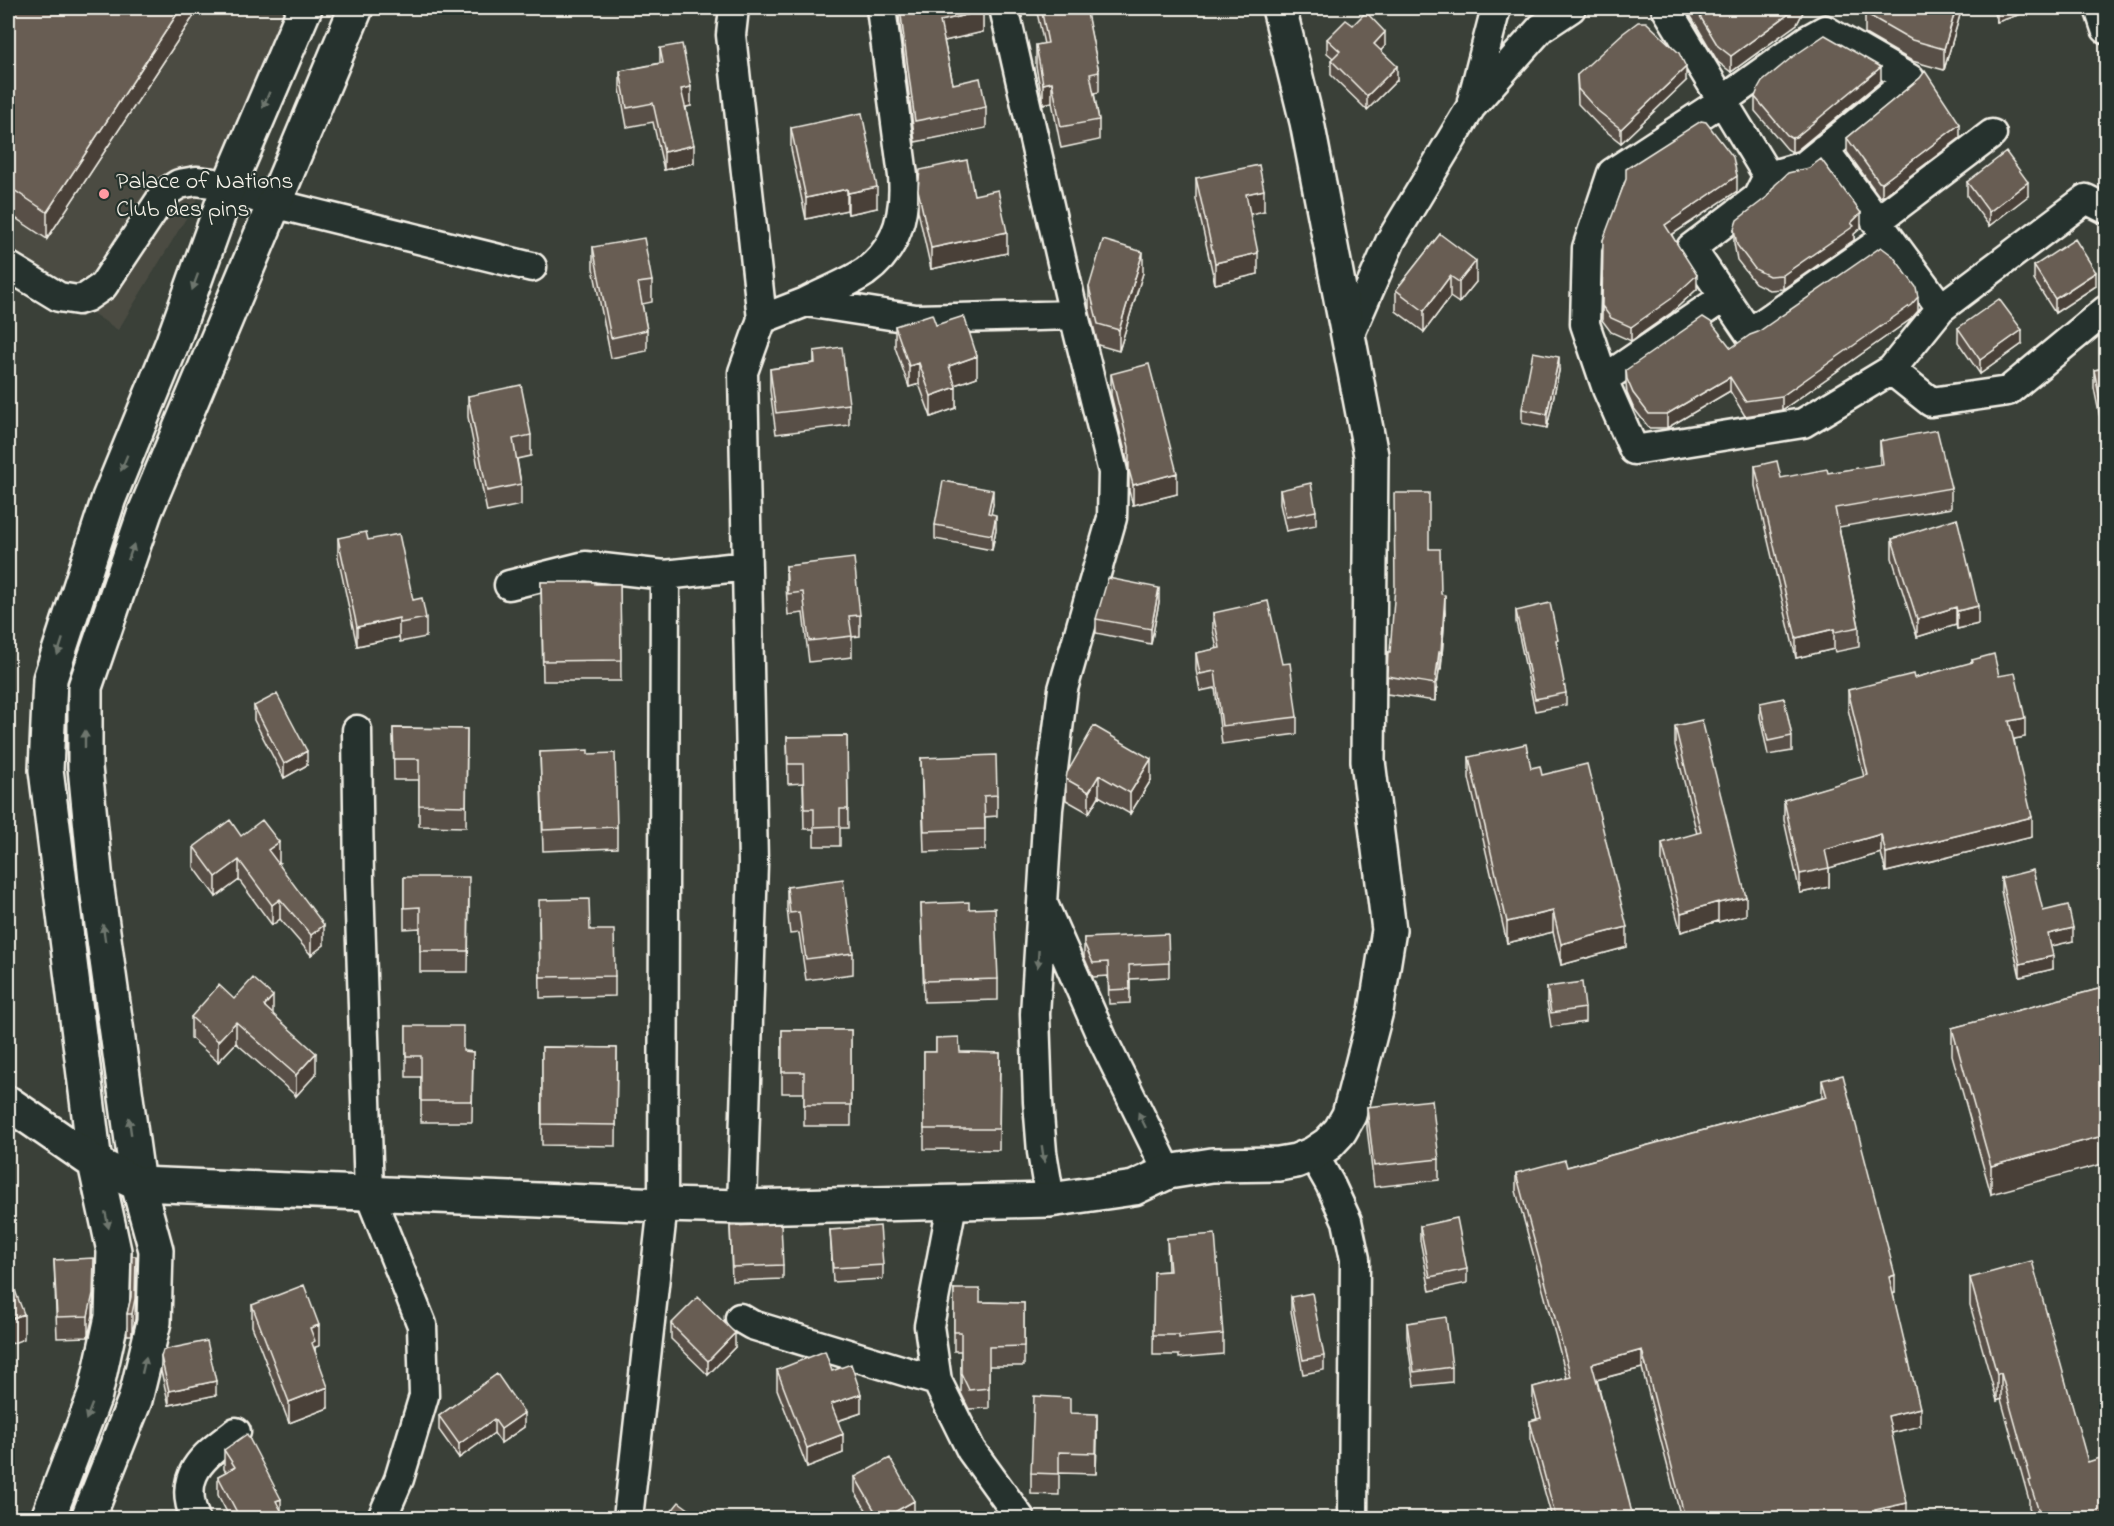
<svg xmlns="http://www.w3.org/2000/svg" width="2114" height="1526" font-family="'Indie Flower',sans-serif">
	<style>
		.built { fill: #4b4c43 }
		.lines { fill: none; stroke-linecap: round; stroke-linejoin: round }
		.minor-casing { stroke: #f4f1e8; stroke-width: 33 }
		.tertiary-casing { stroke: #f4f1e8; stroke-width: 38 }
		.secondary-casing { stroke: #f4f1e8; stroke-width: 38 }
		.minor { stroke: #26332d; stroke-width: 28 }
		.tertiary { stroke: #26332d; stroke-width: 33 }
		.secondary { stroke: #26332d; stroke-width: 33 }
		.wall { fill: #595047; stroke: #f4f1e8; stroke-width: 1.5 }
		.shaded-wall { fill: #494139; stroke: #f4f1e8; stroke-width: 1.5 }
		.building { fill: #685d52; stroke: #f4f1e8; stroke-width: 1.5 }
		.oneway { fill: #6e766e }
		.poi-dot { fill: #ff9aa2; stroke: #26332d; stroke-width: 2 }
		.labels { text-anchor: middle; stroke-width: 4.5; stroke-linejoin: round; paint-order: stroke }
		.poi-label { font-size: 24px; fill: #f4f1e8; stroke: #26332d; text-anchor: start }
	</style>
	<rect width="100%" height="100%" fill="#3a4038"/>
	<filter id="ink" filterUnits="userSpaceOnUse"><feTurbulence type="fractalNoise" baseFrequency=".0167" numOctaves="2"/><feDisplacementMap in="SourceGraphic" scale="12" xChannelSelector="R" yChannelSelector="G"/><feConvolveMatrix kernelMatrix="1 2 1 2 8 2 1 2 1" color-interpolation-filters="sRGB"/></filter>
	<g filter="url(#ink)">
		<path class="built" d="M8,8H292L239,131L118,330L8,257Z"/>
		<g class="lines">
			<defs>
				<path id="minor" d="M734,8L731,35L762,319
					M1004,8L1074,315L1113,472L1112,518L1063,689L1048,809L1035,1014L1038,1102L1042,1152L1050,1200
					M1666,8L1768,176
					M2099,8L2106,29
					M1472,101L1496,8
					M1824,149L1941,308
					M1876,222L1992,134
					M1887,237L1749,333L1691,248L1757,198L1768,176L1804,166L1910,79L1825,30L1807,40L1722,101L1612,173L1587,248L1585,324L1607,389L1634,450L1803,423L1891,370L1941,308L2086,199L2106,209
					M8,266L59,297L78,300L87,297L103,286L165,193L179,184L196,181L213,183L272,203L532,267
					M806,302C825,292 847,284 865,272C897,249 906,213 903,176L881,8
					M1348,338L1391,240L1471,107L1541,28L1571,8
					M1891,370L1931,402L2008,391L2106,310
					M1604,379L1724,297
					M509,585L585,566L665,575L747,566
					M357,730L359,881L369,1193L422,1325L424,1396L399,1479L382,1518
					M1044,906L1102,1038L1168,1172
					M1313,1154L1330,1184L1347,1221L1355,1259L1353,1518
					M952,1204L929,1326L937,1381L971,1450L1020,1518
					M742,1207L753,863L743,372L762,319L806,302L916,319L1074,315
					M740,1318L752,1325L937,1381
					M195,1518C177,1474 204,1456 236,1432
					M628,1518L663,1205L665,575"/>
				<path id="tertiary" d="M95,1163L46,770L50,679L109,498L172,344L228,188L305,8
					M138,1184L96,881L85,767V687L145,512L356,8"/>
				<path id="secondary" d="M8,1103L95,1163L138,1184L663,1205L742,1207L1050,1200L1134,1188L1168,1172L1212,1165L1279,1164L1296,1161L1313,1154L1328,1144L1340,1131L1349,1115L1376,1011L1389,930L1368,761L1371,455L1307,122L1279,8
					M48,1518L95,1395L112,1317L114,1251L95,1163
					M88,1518L135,1400L154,1322L156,1250L138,1184"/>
			</defs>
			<use href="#minor" class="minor-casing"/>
			<use href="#tertiary" class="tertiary-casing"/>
			<use href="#secondary" class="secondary-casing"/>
			<use href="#minor" class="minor"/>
			<use href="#tertiary" class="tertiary"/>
			<use href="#secondary" class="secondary"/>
		</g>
		<path class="wall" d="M8,8H199L47,239L8,213Z
			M898,8H982L983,32L944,41L953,84L986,107V128L915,142Z
			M1036,8H1102V11L1087,15L1099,72V92L1094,93L1099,120V140L1061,148L1052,102L1043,104L1036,66V45L1044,44Z
			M1689,8H1805L1797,24L1731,72L1718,62L1689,13Z
			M1962,8L1944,70L1912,61L1865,34V13Z
			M1992,8H2030V11L1997,22Z
			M1353,25L1385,46L1381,50L1397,80L1367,110L1331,75V60L1333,58L1327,53V39Z
			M660,48L691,106L686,107L694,163L664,170L653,122L627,127L620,89V71L660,63Z
			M1577,75L1686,81L1621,143L1598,125L1578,104Z
			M1920,78L1960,138L1882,197L1879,196L1847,152V138Z
			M1881,81L1796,151L1792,152L1787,149L1755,111V97Z
			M791,128L877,208L848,214L847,210L806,219L791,149Z
			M1196,178L1264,211L1250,214L1258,274L1215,284L1196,199Z
			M1967,182L2028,196L1989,226L1967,196Z
			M918,190L974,195L1007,253L931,269L918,211Z
			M1737,191L1672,235L1697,289L1671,313L1631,341L1611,332L1602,320L1603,240Z
			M1861,228L1854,234V240L1783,289L1769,290L1755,283L1737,260L1734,243V229Z
			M1440,234L1476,282L1459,303L1450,297L1424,332L1396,311V290Z
			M593,247L652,281V302L642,304L647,330V351L611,358L593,268Z
			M2034,266L2096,286L2055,313L2034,280Z
			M1143,273L1119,351L1098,345L1089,308V287Z
			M1918,311L1911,319L1782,410L1745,416L1730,391L1667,428H1649L1633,407L1627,393L1626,384V370L1731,348Z
			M936,325L977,377L955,385L956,408L931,417L919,384L909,387L895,347V326Z
			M1958,328L2022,344L1980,374L1958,342Z
			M814,351L849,404V425L776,434L770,390V369L814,363Z
			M2106,368V448L2094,388V370Z
			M1559,371L1547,428L1522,423V409Z
			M1111,374L1177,494L1133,505L1129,491V468L1111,395Z
			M468,396L531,435V456L517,459L521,484V505L487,512L468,417Z
			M1880,441L1951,488V508L1839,527L1859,627V647L1835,652L1834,649L1796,658L1755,486V466L1781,478L1828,473L1880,465Z
			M2104,451H2106V481L2104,469Z
			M1280,490L1316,511V525L1286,531L1280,504Z
			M993,504L991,514L996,529L992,550L935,539V525Z
			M338,538L368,540L426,618V637L400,642L399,637L357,646L338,557Z
			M1892,539L1978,624L1957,629L1956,625L1917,637L1892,558Z
			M1429,549L1445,612L1441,670H1439L1435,701L1387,694L1388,652H1390Z
			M786,566L860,615V636L852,637V657L809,662L803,613L788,615L786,587Z
			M541,582L620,584L621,681H543Z
			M1159,602L1151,644L1096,633V619Z
			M1516,611L1566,693V705L1535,711L1516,622Z
			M1213,613L1282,664L1297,717V734L1222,744L1215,688L1200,691L1196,670V653L1217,649L1213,630Z
			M1972,660L1999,676L2025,737L2014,739L2032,837L1886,872L1881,853L1829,868V887L1800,893L1784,820V800L1864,777L1848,709V690L1914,678L1972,663Z
			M1760,703L1792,736V751L1768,755L1760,717Z
			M254,706L307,765L284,778L254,720Z
			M1094,726L1151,780L1130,814L1099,796L1089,813L1066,800V779Z
			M1675,726L1746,915L1718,922V921L1681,932L1662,862V843L1697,834L1675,745Z
			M393,728L467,729L466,827L419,826V780H394Z
			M847,736L848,828H840V846H814V829H804L803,783L788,784L787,737Z
			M540,752L588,754L617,827V848L543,851Z
			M1469,757L1531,768L1542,775L1627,947L1561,965L1553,932L1507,943L1469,778Z
			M921,758L997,795V816L985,817V850L924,852Z
			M241,836L279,862H278L324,945L311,955L280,919L272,925L239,880L216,897L194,867V847Z
			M404,877L469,898L468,972H420V928L404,929Z
			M2001,878L2043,911L2073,941L2051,946L2053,969L2020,977L2001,891Z
			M787,887L853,953V974L806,980L799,933L790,934L787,908Z
			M921,904L969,909L998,979V1000L924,1002Z
			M539,921L590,930L615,976V996L540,998Z
			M1084,938L1169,963V977L1130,979V1003L1109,1004L1108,976L1093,977L1084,957Z
			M1547,987L1585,1008V1022L1551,1027L1547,1001Z
			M2106,987L1991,1194L1952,1055V1028Z
			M234,999L273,1015L316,1074L296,1096L236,1043L218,1062L191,1038V1017Z
			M406,1026L463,1051L473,1052L472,1122H421V1077H406Z
			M782,1030H851V1126H804V1093H782Z
			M936,1038L960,1052L1000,1053L999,1150L924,1149V1052H936Z
			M542,1047L617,1048L616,1146L542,1145Z
			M1822,1080L1895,1293L1893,1294L1920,1426L1891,1433L1907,1518H1681L1642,1368L1597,1380L1633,1518H1552L1530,1439V1421L1537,1419L1533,1405V1387L1567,1378L1516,1191V1173L1567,1167L1822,1098Z
			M1367,1107L1439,1159V1180L1374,1187L1367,1128Z
			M730,1226L783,1265V1279L732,1281Z
			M1420,1226L1467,1269V1283L1430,1291L1420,1240Z
			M830,1230L883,1265V1279L833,1282Z
			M1167,1238L1223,1334V1354L1179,1358V1355H1153L1154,1272L1168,1271Z
			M54,1260L94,1279L93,1315L88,1337L57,1338Z
			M136,1277L135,1319L132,1335H127V1314Z
			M1970,1278L2088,1462L2106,1518H2033L2029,1507V1500L2001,1399L1997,1401L1970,1305Z
			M954,1289L980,1302L1024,1303V1366H989V1408L969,1409L961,1393V1351H954Z
			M1291,1297L1324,1356V1370L1303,1374L1291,1311Z
			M252,1305L319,1346L315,1347V1353L328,1408L289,1423L252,1326Z
			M1407,1323L1452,1367V1382L1414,1386L1407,1337Z
			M671,1324L735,1347L708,1375L671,1339Z
			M161,1357L216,1395L169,1405L161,1371Z
			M777,1370L832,1371L861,1413L838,1421L843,1453L807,1467L777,1389Z
			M497,1374L524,1427L501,1443L494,1433L459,1458L439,1430V1416Z
			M1070,1413L1097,1435L1096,1474L1059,1473V1495L1031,1494V1473Z
			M224,1450L281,1511L285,1518H230L218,1495V1476L226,1472L224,1469Z
			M855,1477L914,1515L908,1518H871L855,1492Z"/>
		<path class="shaded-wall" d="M181,8H199L47,239V212Z
			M770,8H798L770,13Z
			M1083,8H1102V11L1083,15Z
			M1797,8H1805L1797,24L1731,72V56Z
			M1956,8H1962L1944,70V49Z
			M1997,8H2030V11L1997,22Z
			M983,11V32L940,42V21Z
			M1385,32V46L1374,58V44Z
			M1397,66V80L1367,110V96Z
			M1686,67V81L1621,143V129Z
			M1881,67V81L1796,151L1792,152V138Z
			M1052,82V102L1043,104V84Z
			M691,87V106L681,108V89Z
			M1960,124V138L1882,197V183Z
			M694,145V163L664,170V152Z
			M1737,176V191L1665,239V225Z
			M2028,182V196L1989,226V212Z
			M877,187V208L848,214V193Z
			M847,189V210L806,219V198Z
			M1264,190V211L1246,215V194Z
			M1861,213V228L1854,234V240L1783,289V275L1851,223Z
			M1007,232V253L931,269V248Z
			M1143,252V273L1119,351V330Z
			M1258,253V274L1215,284V263Z
			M1476,261V282L1459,303V282Z
			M2096,272V286L2055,313V299Z
			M1697,275V289L1671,313L1631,341V327Z
			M1450,276V297L1424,332V311Z
			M1918,297V311L1911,319L1782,410V396Z
			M2022,330V344L1980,374V360Z
			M977,356V377L949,387V366Z
			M1559,357V371L1547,428V414Z
			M919,363V384L909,387V366Z
			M1730,377V391L1667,428V414Z
			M956,387V408L931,417V396Z
			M1177,473V494L1133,505V485Z
			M993,490V504L988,528V513Z
			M996,515V529L992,550V535Z
			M1159,588V602L1151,644V629Z
			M1445,595V612L1441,670V652Z
			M1978,606V624L1957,629V611Z
			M1956,607V625L1917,637V619Z
			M399,618V637L357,646V627Z
			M1834,629V649L1796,658V638Z
			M1439,652V670L1435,701V684Z
			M2025,718V737L2009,740V721Z
			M307,751V765L284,778V764Z
			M1151,759V780L1130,814V793Z
			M1099,775V796L1089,813V792Z
			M2032,817V837L1886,872V853Z
			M1881,834V853L1829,868V887L1800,893V874L1825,850Z
			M279,842V862L268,870V850Z
			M239,860V880L216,897V877Z
			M1746,897V915L1718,922V903Z
			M280,899V919L272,925V905Z
			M1718,902V921L1681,932V913Z
			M1553,911V932L1507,943V922Z
			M324,925V945L311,955V935Z
			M1627,927V947L1561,965V944Z
			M2073,928V941L2048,947V934Z
			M2053,956V969L2020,977V964Z
			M273,996V1017L264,1006Z
			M236,1022V1043L218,1062V1041Z
			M316,1053V1074L296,1096V1075Z
			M2106,1135V1163L1991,1194V1166Z
			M136,1256L135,1319L132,1335V1314Z
			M94,1258L93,1315L88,1337V1316Z
			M1895,1275V1293L1889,1295V1277Z
			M24,1314V1339L8,1345V1320Z
			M319,1325V1346L315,1347V1362L312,1364L310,1328Z
			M735,1333V1347L708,1375V1361Z
			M1642,1350V1368L1592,1381V1364Z
			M2001,1373V1399L1997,1401V1374Z
			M216,1381V1395L169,1405V1391Z
			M328,1387V1408L289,1423V1402Z
			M861,1394V1413L831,1423V1404Z
			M1920,1408V1426L1888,1434V1416Z
			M524,1413V1427L501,1443V1429Z
			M1097,1414V1435L1096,1474V1453Z
			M494,1419V1433L459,1458V1444Z
			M843,1434V1453L807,1467V1448Z
			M281,1499V1518L276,1501Z
			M914,1501V1515L908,1518H884Z
			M1907,1503V1518H1855L1875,1510Z"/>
		<path class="building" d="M8,8H181L47,212L8,186Z
			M900,8H982L983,11L940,21L953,84L980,78L986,107L915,121Z
			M1041,8H1086L1099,72L1090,74L1099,120L1061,127L1052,82L1043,84L1036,45L1048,43Z
			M1695,8H1797L1731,56L1718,46Z
			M1866,8H1956L1944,49L1912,40L1865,13Z
			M1366,12L1385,32L1374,44L1397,66L1367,96L1331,60L1340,51L1327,39L1346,20L1353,25Z
			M1638,22H1646L1679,53L1686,67L1621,129L1598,111L1578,89L1577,75L1622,34Z
			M1825,35L1881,67L1796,137L1792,138L1787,135L1755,97L1758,89L1762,82L1791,58Z
			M682,44L691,87L681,89L694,145L664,152L653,103L627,108L620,71L663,63L660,48Z
			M1925,71L1960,124L1882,183L1879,182L1847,138L1920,78Z
			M862,113L877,187L848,193L847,189L806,198L791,128Z
			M1701,121L1706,122L1733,157L1737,176L1665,225L1697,275L1671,299L1631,327L1611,318L1602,306L1603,240L1626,179V169Z
			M2006,152L2028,182L1989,212L1967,182Z
			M1821,159L1861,213L1851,223L1854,226L1783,275L1769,276L1755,269L1737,245L1734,229L1737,220L1767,197L1775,185L1788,173L1809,168Z
			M967,160L974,195L998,190L1007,232L931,248L918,190L920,170Z
			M1259,165L1264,190L1246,194L1258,253L1215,263L1196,178Z
			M1440,234L1476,261L1459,282L1450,276L1424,311L1396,290Z
			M644,238L652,281L638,283L647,330L611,338L593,247Z
			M2075,239L2096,272L2055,299L2034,266Z
			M1103,240L1143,252L1119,330L1098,324L1089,287Z
			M1881,247L1893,256L1916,287L1918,297L1911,305L1782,396L1745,401L1730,377L1667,414H1649L1633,393L1627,379L1626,370L1703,317L1711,322L1731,348L1750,335L1758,332Z
			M1999,299L2022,330L1980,360L1958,328Z
			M932,314L936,325L964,316L977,356L949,366L956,387L931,396L919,363L909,366L895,326Z
			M842,347L849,404L776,413L770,369L815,363L814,351Z
			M1533,352L1559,357L1547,414L1522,409Z
			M1149,364L1177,473L1133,485L1129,470V447L1111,374Z
			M2106,368V430L2094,370Z
			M521,385L531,435L513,439L521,484L487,491L468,396Z
			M1937,430L1951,488L1835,508L1859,627L1835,632L1834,629L1796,638L1755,466L1777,461L1781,478L1827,469L1828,473L1883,464L1880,441Z
			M2104,451H2106V463Z
			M943,481L993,490L988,513L996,515L992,535L935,525Z
			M1311,483L1316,511L1286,517L1280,490Z
			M1394,493H1429V549H1440L1441,594L1445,595L1441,652H1439L1435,684L1387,676L1388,652H1390L1395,587Z
			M1957,518L1978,606L1957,611L1956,607L1917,619L1892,539Z
			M366,532L368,540L399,534L413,600L422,598L426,618L400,623L399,618L357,627L338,538Z
			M854,558L860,615L849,616L852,636L809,641L803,592L788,594L786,566Z
			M1108,578L1159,588L1151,629L1096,619Z
			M541,582H595V584H620L621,660L543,661Z
			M1268,601L1282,664L1290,663L1297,717L1222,726L1215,671L1200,674L1196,653L1220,648L1213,613Z
			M1550,603L1558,640H1556L1566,693L1535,699L1516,611Z
			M1994,654L1999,676L2015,673L2025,718L2009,721L2032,817L1886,853L1881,834L1825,850L1829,868L1800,874L1784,800L1868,775L1848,690L1913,674L1914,678L1973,662L1972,660Z
			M277,694L307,751L284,764L254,706Z
			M1784,698L1792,736L1768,741L1760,703Z
			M1702,720L1746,897L1718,903V902L1681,913L1662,843L1701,832L1675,726Z
			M1094,726L1151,759L1130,793L1099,775L1089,792L1066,779L1067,773Z
			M393,728L467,729L466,806L419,805V759H394Z
			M847,736L848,809H840V826L814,827V809H804L803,764H788L787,737Z
			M1526,744L1531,768L1540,766L1542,775L1587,764L1627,927L1561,944L1553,911L1507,922L1469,757Z
			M588,750V754L615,753L617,827L543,830L540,752Z
			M996,755L997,795L984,796L985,829L924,831L921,758Z
			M230,820L241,836L262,820L279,842L268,850L324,925L311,935L280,899L272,905L239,860L216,877L194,847Z
			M2033,870L2043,911L2068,905L2073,928L2048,934L2053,956L2020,964L2001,878Z
			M404,877H469L468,951H420V907L404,908Z
			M843,879L853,953L806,959L799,912L790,913L787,887Z
			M589,899L590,930H614L615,976L540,977L539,900Z
			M969,902V909L995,908L998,979L924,981L921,904Z
			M1168,934L1169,963L1129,965L1130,989L1109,990L1108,962L1093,963L1084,943V938Z
			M253,978L273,996L264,1006L316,1053L296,1075L236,1022L218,1041L191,1017L219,985L234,999Z
			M1582,982L1585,1008L1551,1013L1547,987Z
			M2106,987V1135L1991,1166L1952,1028Z
			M406,1026H463V1051L473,1052L472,1101H421V1056H406Z
			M782,1030H851V1105H804V1072H782Z
			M959,1037L960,1052L1000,1053L999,1129H924V1052H936V1038Z
			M542,1047L617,1048L616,1125L542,1124Z
			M1843,1075L1895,1275L1889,1277L1920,1408L1888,1416L1907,1503L1875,1510L1876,1512L1855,1518H1856H1685L1642,1350L1592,1364L1626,1488L1633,1518H1556L1530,1421L1541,1418L1533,1387L1571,1377L1516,1173L1565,1160L1567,1167L1827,1097L1822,1080Z
			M1432,1100L1439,1159L1374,1166L1367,1107Z
			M1457,1218L1467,1269L1430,1277L1420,1226Z
			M781,1224L783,1265L732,1267L730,1226Z
			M880,1226L883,1265L833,1268L830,1230Z
			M1215,1234L1223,1334L1179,1338V1335H1153L1154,1272L1170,1271L1167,1238Z
			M132,1256H136L135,1299L132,1314H127L131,1297Z
			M94,1258L93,1294L88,1316L57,1317L54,1260Z
			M2032,1261L2088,1462L2106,1456V1518H2041L2029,1481L2031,1480L2001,1373L1997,1374L1970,1278Z
			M8,1272L24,1314L8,1320Z
			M304,1285L319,1325L310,1328L315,1341L312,1343L328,1387L289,1402L252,1305Z
			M954,1289H980V1302L1024,1303V1346L989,1347V1388L969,1390L961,1373V1332H954Z
			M1312,1293L1324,1356L1303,1360L1291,1297Z
			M698,1297L735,1333L708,1361L671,1324Z
			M1446,1317L1452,1367L1414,1372L1407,1323Z
			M207,1341L216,1381L169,1391L161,1357L163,1350Z
			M825,1351L832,1371L851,1364L861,1394L831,1404L843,1434L807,1448L777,1370Z
			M497,1374L524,1413L501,1429L494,1419L459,1444L439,1416Z
			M1034,1396L1070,1398V1413L1097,1414L1096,1453L1059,1452V1474L1031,1473Z
			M247,1434L281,1499L276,1501L285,1518H240L218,1476L235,1467L224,1450Z
			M890,1458L914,1501L884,1518H879L855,1477Z
			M679,1502L701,1518H666Z
			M531,1514L532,1518H515Z"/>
		<defs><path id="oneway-solid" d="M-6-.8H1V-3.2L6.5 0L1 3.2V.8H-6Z" transform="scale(1.5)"/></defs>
		<g class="oneway">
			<use href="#oneway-solid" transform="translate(266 100) rotate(113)"/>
			<use href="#oneway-solid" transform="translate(195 282) rotate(110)"/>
			<use href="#oneway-solid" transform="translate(124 463) rotate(112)"/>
			<use href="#oneway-solid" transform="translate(131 552) rotate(-71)"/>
			<use href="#oneway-solid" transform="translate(60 647) rotate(108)"/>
			<use href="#oneway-solid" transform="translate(85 739) rotate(-90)"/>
			<use href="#oneway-solid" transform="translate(104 933) rotate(-98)"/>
			<use href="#oneway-solid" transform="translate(1038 959) rotate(94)"/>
			<use href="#oneway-solid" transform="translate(1142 1120) rotate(-116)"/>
			<use href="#oneway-solid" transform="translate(130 1126) rotate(-98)"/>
			<use href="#oneway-solid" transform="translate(1043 1154) rotate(82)"/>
			<use href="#oneway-solid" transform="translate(107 1220) rotate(78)"/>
			<use href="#oneway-solid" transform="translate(144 1365) rotate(-77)"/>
			<use href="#oneway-solid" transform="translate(89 1412) rotate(111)"/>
		</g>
	</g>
	<circle class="poi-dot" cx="104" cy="194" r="6"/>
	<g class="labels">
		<g class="poi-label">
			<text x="116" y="188">Palace of Nations<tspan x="116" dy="28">Club des pins</tspan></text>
		</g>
	</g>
	<rect width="2114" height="1526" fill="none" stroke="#26332d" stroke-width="30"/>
	<rect x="15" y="15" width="2084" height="1496" fill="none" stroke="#f4f1e8" stroke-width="2" filter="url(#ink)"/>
</svg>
